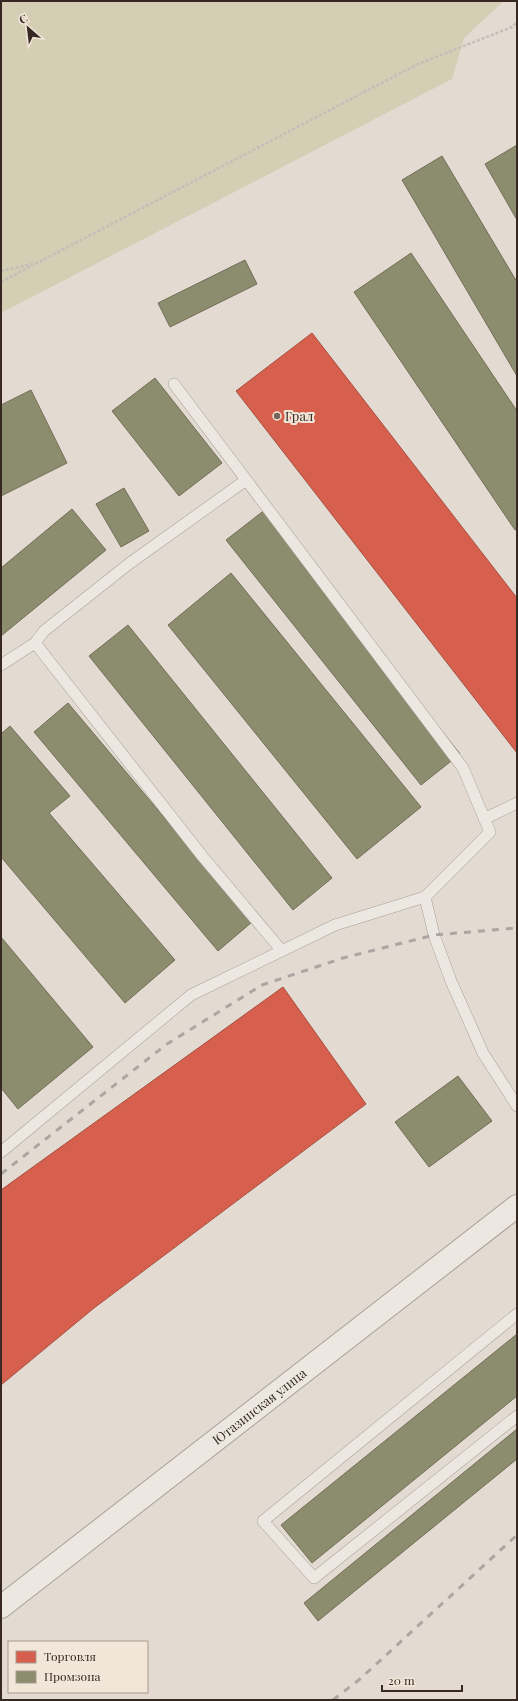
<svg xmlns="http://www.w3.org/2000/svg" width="518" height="1701" font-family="'Playfair Display',serif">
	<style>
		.green { fill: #d4ceb5 }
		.shops { fill: #d6604d; stroke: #a64f40 }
		.industry { fill: #8c8c6e; stroke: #726e57 }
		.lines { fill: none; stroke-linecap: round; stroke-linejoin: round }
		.service-casing { stroke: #a9a099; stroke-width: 12 }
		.minor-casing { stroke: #a9a099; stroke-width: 24 }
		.path { stroke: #c4beb8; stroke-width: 2.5; stroke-dasharray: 3 2; stroke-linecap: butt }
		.service { stroke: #ece7e1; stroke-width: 11 }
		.minor { stroke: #ece7e1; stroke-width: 22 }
		.rail { stroke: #aca6a2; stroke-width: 3; stroke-dasharray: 7 7; stroke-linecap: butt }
		.poi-dot { fill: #73665f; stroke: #f2e6d8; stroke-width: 1.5 }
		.labels { text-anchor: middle; stroke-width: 4; stroke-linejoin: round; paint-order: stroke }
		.poi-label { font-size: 13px; fill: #372822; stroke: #f2e6d8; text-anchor: start }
		.street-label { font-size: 13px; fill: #372822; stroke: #f2e6d8 }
	</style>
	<rect width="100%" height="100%" fill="#e3dad1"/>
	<path class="green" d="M1,1H504L464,38L452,79L1,313Z"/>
	<path class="shops" d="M312,333L517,598V753L236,391Z
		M283,987L366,1104L94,1308L1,1385V1190Z"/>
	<path class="industry" d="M517,145V220L485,164Z
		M442,156L517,282V376L402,180Z
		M411,253L517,411V529L515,530L354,292Z
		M245,260L257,284L170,327L158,303Z
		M155,378L222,463L179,496L112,411Z
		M31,390L67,463L1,496V405Z
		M124,488L149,531L121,547L96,504Z
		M72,509L106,550L1,636V568Z
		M266,509L460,754L421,785L226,540Z
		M231,573L421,807L357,859L168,625Z
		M128,625L332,878L293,910L89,656Z
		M68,703L252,922L218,951L34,732Z
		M10,726L70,796L49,813L175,960L125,1003L1,857V734Z
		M1,937L93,1047L18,1109L1,1088Z
		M458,1076L492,1121L429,1167L395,1122Z
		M517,1334V1396L312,1563L281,1525Z
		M517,1429V1459L318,1621L304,1603Z"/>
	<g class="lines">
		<defs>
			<path id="service" d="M174,384L463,768L490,832L425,897L434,935L451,981L483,1053L517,1106
				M35,643L203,857L282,951
				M1,665L35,643L44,631L130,563L246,480
				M484,819L517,803
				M1,1152L191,995L335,925L425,897
				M517,1314L263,1521L314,1578L517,1416"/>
			<g id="minor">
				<path id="s1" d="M1,1607L517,1206"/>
			</g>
		</defs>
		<use href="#service" class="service-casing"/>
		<use href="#minor" class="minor-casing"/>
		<path class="path" d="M1,271L37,263L418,64L512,27L517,22
			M1,282L33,265"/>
		<use href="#service" class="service"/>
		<use href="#minor" class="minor"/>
		<path class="rail" d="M1,1174L167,1044L262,985L343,958L434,935L517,928
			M333,1700L360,1679L517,1535"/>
	</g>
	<circle class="poi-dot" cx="277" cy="416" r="4"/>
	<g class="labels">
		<g class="poi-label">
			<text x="285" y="421">Грал</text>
		</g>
		<g class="street-label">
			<text dy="5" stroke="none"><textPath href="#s1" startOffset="327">Ютазинская улица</textPath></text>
		</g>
	</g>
	<rect width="518" height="1701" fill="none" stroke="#372822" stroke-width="4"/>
	<rect x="8" y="1641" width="140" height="52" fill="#f2e6d8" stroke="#a79a8f"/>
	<rect x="16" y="1651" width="20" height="12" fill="#d6604d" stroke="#a79a8f"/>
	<text x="44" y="1661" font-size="12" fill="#372822">Торговля</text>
	<rect x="16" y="1671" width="20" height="12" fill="#8c8c6e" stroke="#a79a8f"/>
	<text x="44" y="1681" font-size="12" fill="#372822">Промзона</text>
	<g transform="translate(28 28) rotate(332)" stroke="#f2e6d8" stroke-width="3" paint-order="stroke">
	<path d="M0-3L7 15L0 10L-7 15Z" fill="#372822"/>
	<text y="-6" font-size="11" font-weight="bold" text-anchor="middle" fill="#372822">С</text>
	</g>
	<path d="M382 1685v6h80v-6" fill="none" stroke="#372822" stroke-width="2"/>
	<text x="388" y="1685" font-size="12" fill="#372822" stroke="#f2e6d8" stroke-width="3" paint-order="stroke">20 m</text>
</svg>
